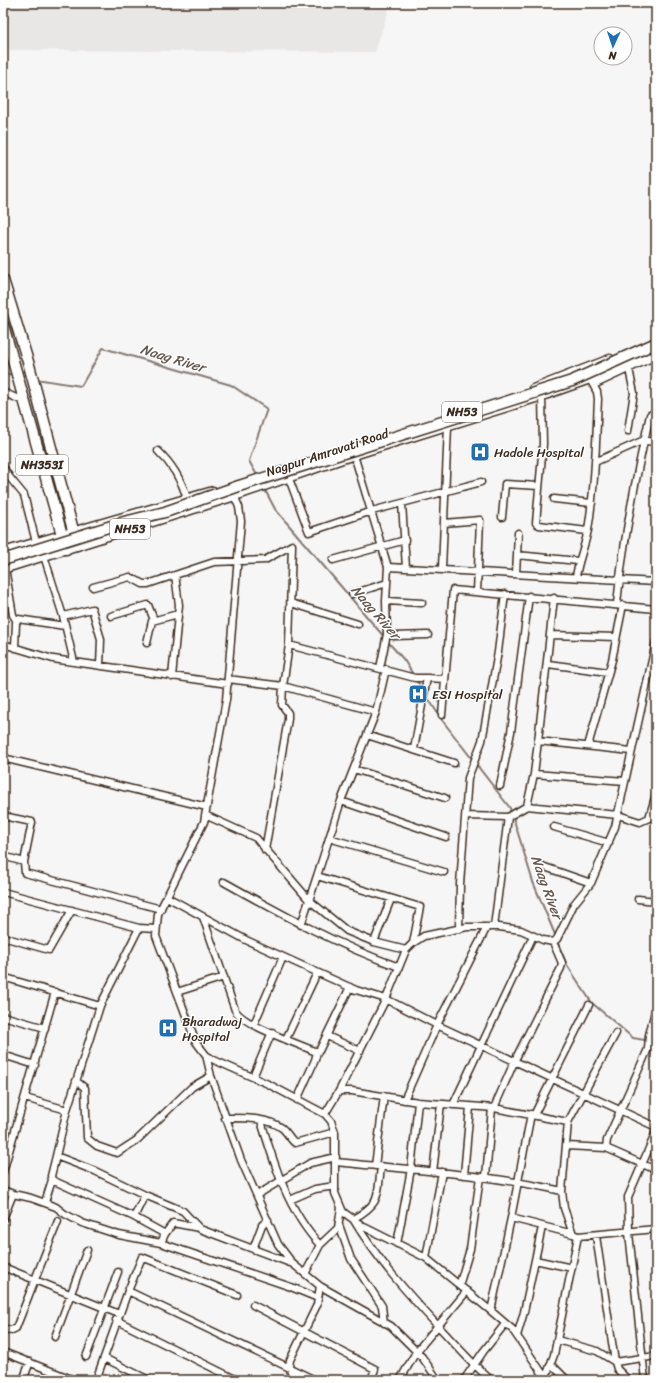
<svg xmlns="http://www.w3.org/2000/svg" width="659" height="1383" font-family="Sriracha,sans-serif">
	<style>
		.built { fill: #e9e7e6 }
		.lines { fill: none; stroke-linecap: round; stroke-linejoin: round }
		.stream { stroke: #847972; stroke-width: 2 }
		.minor-casing { stroke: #3b2a1e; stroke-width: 9 }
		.major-casing { stroke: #3b2a1e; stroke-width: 11 }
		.highway-casing { stroke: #3b2a1e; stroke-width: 13 }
		.minor { stroke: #fff; stroke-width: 6 }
		.major { stroke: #fff; stroke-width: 8 }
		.highway { stroke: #fff; stroke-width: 10 }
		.highway-bridge-casing { stroke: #3b2a1e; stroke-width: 13; stroke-linecap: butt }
		.highway-bridge { stroke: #fff; stroke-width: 10 }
		.labels { text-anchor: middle; stroke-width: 3; stroke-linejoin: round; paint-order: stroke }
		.shield { fill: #fff; stroke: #766a62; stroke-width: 1 }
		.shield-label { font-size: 12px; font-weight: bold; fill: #3b2a1e }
		.street-label { font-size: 13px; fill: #3b2a1e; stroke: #fff }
		.poi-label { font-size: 13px; fill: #3b2a1e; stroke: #fff; text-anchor: start }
		.water-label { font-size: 14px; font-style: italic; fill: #65584f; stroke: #fff }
	</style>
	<rect width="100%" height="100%" fill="#f7f6f6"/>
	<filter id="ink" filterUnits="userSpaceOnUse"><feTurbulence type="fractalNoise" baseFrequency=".025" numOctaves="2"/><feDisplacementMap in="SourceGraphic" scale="8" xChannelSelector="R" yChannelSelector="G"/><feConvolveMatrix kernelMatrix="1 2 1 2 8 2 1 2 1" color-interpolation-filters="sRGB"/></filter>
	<g filter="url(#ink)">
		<path class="built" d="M3,3H391L375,52L3,50Z"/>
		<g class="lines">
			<path class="stream" d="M3,373L13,375
				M36,379L81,386L103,348L231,385L267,409L249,461L258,477
				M264,488L275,509L385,638
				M388,642L404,660L414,676
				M416,680L423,690
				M426,695L442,720L510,808L511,813
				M513,817L533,882L556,937
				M557,941L567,965L592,1003L633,1038L656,1042"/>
			<defs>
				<path id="minor" d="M592,379L596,384L598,383L656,356
					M3,392L25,402
					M542,396L543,444L536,523L539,525L587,531
					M628,431L634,393L629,369
					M158,451C173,465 181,479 187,498
					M354,455L388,567
					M595,462L644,440L656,443
					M3,467L10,478L24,495L36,542
					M288,476L309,532L372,511L481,482
					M233,493L239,507L241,521L226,700L204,822L158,914L156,936L196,1042L206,1055L214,1060L268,1084L325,1114L331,1121L335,1132V1193L343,1212L364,1227L426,1258L491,1311L512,1329L547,1380
					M554,499L592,503
					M402,503L406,568
					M502,517L505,484L539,486
					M444,523L480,520L477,592
					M517,555L518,533
					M44,556L63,616L74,662L228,684
					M333,560L405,540
					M5,568L13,615L16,620
					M442,569L448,426
					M516,573L517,555L578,561
					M576,577C578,561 585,546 588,530C595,487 596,442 598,399L597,392L590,379
					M93,587L130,577L143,584H148L214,562L265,560L292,545L289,645L283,686L376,712
					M352,594L387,583
					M554,598L538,741L631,751
					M386,601L422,603
					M291,603L358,624
					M617,604C623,543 636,475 650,415L656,412
					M63,616L92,609L101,639L100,666
					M111,616L148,605L154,620
					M428,635L394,636L387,634L386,601L388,567L656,582
					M551,635L616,637
					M147,643L152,621L178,614
					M3,644L53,659L74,662
					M289,645L415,678H427L414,749
					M15,648L16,622L18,619L65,626
					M548,664L608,672
					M380,668L387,634
					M386,669L376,712L341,801L317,876L420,907L413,943
					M172,677L179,605L175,575
					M427,678L445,679
					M228,679L283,686L282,705L288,713V719L265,850
					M442,715L453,590L656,609
					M367,735L454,763
					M538,741L534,774L625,781
					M588,746L612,660L623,605
					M3,758L207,807
					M354,769L445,798
					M500,786L511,732L529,596
					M341,801L446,837
					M527,806L618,815L640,822L649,818L656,794
					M205,815L256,838L309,900L347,931L374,942L406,950
					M3,816L32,822L24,862L3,856
					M466,816L508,817L494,927
					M508,817L527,806L534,774
					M554,827L609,843
					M329,838L444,872
					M24,862L25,873L161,909
					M539,865L591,883
					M224,882C281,914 337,945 399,967
					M3,892L139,928L100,1006L67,1110L56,1156
					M167,897L246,940L356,990L386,999L437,1025L656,1127
					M638,899L656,901
					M203,917L235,1010C243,1025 296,1043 314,1051H319L350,987
					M301,925L317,876
					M139,928L156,929
					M459,929L460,884L468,778L482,741L498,652L505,594
					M3,937L49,950L72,910
					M374,942L391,899
					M3,977L100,1006
					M177,992L224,977
					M656,1007L649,1035L648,1049L607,1140L606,1148L656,1170
					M3,1016L45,1028
					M254,1024L283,957
					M327,1036L360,1051
					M286,1039L317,973
					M3,1055L35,1065
					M206,1055L211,1076L241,1160L278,1244L293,1264L320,1286L391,1326L422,1357L438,1380
					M253,1077L272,1032
					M76,1081L85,1088L87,1138L97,1146L117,1153L137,1140L192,1087L211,1076
					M25,1098L67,1110
					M297,1100L315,1060L317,1052
					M404,1100L437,1025L487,927
					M453,1105L533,936
					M494,1108L515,1060L561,968L562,963L553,942
					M325,1114L339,1091
					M534,1115L589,1005
					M225,1118C243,1118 267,1117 282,1128C287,1132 290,1139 295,1143L335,1132
					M261,1121C274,1164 288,1211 320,1245
					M568,1122L616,1033
					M566,1146L606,1148
					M336,1162C412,1170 488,1174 562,1191L564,1208L573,1234L578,1236L656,1229
					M375,1166L384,1096
					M381,1167C377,1197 381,1203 353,1219C377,1259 407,1293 439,1327C457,1346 472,1364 491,1380
					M3,1172L55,992
					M433,1172L441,1104
					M464,1175L470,1107
					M486,1177L492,1108
					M3,1190L13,1194L3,1219
					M562,1191L568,1122L494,1108L418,1102L352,1091H339L386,999L406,950L413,943L424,936L467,927H499L521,930L543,940L553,942L557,939L574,904L591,883L615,827L656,642
					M13,1194L31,1198L56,1207L65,1214L82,1223L119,1235L161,1243L291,1287L318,1298
					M257,1195L310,1163L336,1157
					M290,1200L315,1189L335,1186
					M45,1202L52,1180
					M134,1217L145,1195
					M511,1218L531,1114
					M339,1225L351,1259L382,1306L384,1323
					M165,1234L173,1223L199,1228
					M596,1236L615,1362L617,1369L628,1380
					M161,1243L165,1234L134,1217L52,1180L51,1176L56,1156L95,1171L145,1195L183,1211L200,1229L293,1264
					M397,1244L411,1169L418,1102
					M253,1249L262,1225L268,1220
					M426,1258L442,1172
					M535,1260L572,1268
					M3,1267L119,1314
					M305,1274L320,1245L338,1228L341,1208
					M459,1286L470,1249L480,1177
					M128,1291L142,1257L237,1295
					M253,1305L375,1369L371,1380
					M491,1311L511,1218L573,1234
					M116,1320L237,1380
					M3,1332L5,1329L12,1330L16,1328L58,1221
					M517,1336L524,1312L542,1227
					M55,1337L87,1250
					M557,1340L597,1351L615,1362L656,1356
					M3,1352L74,1380
					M86,1357L118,1272
					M104,1358L149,1380
					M552,1365L567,1380
					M546,1377L554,1355L578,1236
					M23,1380L30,1362
					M96,1380L128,1291L315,1380
					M293,1380L289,1366L290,1360L317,1305L320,1286
					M400,1380L416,1352L467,1291
					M464,1380L483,1352L505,1324
					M645,1380L629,1233L628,1197L656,1132"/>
				<path id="major" d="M533,389L610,359
					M3,552L213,491
					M3,569L235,496L354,455L542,396L590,379L656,350"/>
				<path id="highway" d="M3,280L29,365L77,545
					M3,325L66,549"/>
			</defs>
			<use href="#minor" class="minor-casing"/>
			<use href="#major" class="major-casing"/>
			<use href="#highway" class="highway-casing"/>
			<use href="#minor" class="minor"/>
			<use href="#major" class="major"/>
			<use href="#highway" class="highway"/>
			<defs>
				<path id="highway-bridge" d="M3,560L124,522L165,512L239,486L572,381L656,343"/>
			</defs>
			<use href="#highway-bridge" class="highway-bridge-casing"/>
			<use href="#highway-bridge" class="highway-bridge"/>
		</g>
	</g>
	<defs>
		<symbol id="hospital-square" viewBox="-11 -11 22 22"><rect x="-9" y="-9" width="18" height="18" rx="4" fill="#1f6fb2" stroke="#fff"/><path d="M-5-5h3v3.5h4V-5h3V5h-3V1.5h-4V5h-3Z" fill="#fff"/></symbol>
	</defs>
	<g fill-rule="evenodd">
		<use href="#hospital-square" x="469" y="441" width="22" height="22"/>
		<use href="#hospital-square" x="407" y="683" width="22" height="22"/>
		<use href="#hospital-square" x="157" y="1017" width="22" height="22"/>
	</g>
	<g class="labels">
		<g class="shield">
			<rect x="442" y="402" width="40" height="20" rx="3"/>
			<rect x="16" y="455" width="52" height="20" rx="3"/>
			<rect x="110" y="519" width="40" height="20" rx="3"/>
		</g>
		<g class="shield-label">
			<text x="462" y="416">NH53</text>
			<text x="42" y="469">NH353I</text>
			<text x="130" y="533">NH53</text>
		</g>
		<g class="street-label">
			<text transform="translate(327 452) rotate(-18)" y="5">Nagpur Amravati Road</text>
		</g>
		<g class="poi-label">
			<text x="494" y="457">Hadole Hospital</text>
			<text x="432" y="699">ESI Hospital</text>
			<text x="182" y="1026">Bharadwaj<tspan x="182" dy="15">Hospital</tspan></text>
		</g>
		<g class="water-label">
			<text transform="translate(173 358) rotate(17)" y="5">Naag River</text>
			<text transform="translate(376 612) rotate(49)" y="5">Naag River</text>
			<text transform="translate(547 887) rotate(70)" y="5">Naag River</text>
		</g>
	</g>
	<rect width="659" height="1383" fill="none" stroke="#fff" stroke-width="16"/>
	<rect x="8" y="8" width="643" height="1367" fill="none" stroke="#3b2a1e" stroke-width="1.5" filter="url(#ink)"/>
	<g transform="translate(613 46) rotate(183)"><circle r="19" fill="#ffffff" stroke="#b1aaa5"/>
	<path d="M0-3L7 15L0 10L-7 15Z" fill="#1f6fb2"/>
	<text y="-6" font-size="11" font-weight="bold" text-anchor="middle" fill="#3b2a1e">N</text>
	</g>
</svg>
